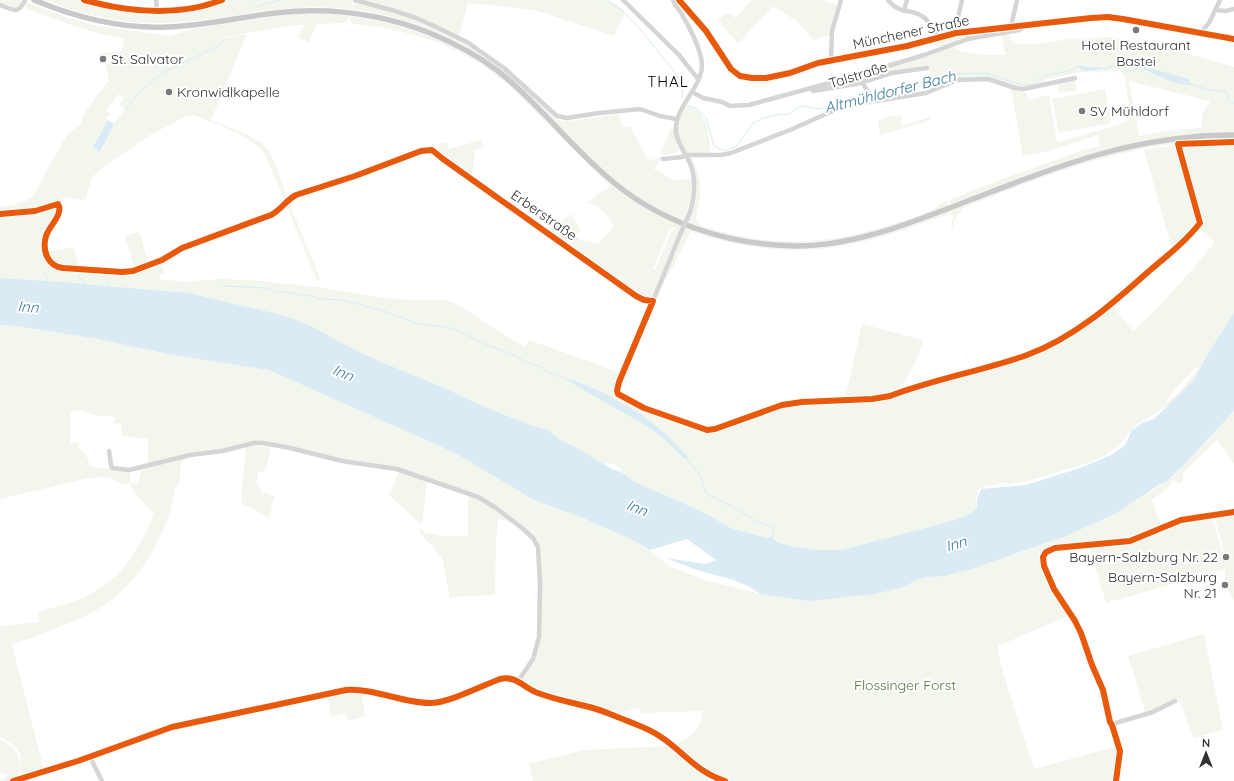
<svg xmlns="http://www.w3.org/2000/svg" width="1234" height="781" font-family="Quicksand,sans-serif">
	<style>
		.green { fill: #f2f6ed; fill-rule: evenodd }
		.water { fill: #daebf4 }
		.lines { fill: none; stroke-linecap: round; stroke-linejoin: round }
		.stream { stroke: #daebf4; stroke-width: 1 }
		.minor { stroke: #d5d5d5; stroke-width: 4.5 }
		.major { stroke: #c9c9c9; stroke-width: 5.5 }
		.minor-bridge { stroke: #d5d5d5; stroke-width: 4.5 }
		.cycleway-casing { stroke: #fff; stroke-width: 8 }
		.cycleway { stroke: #e8590c; stroke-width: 6 }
		.poi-dot { fill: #797979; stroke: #fff; stroke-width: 1.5 }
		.labels { text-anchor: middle; stroke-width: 4; stroke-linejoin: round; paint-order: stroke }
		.street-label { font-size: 14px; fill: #313131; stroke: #fff }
		.poi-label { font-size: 14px; fill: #313131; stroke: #fff; text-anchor: start }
		.park-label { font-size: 14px; fill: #56723a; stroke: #fff }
		.neighbourhood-label { font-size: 15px; letter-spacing: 1px; fill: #000; stroke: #fff }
		.water-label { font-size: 15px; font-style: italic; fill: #37799c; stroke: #fff }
	</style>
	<rect width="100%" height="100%" fill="#fff"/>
	<path class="green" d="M0,0H21L19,7L15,8L0,3Z
		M45,0H77L108,8L179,12L203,9L227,0H352L351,6L354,7L356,2C404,13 453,30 492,60C516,78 537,99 557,120L569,121L619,114L623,127H630L649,161L663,156L654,169L673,180L692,179C692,195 689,207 683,222C660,211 639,199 618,184C594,166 575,142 555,121C511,75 473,43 412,23C368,8 320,4 274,10C235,15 196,23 157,23C118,23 80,14 45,0Z
		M357,0H608L624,10V15L614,36L538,11L520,8L468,3L459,37L432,24Z
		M752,0H824L838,5L831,35L813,40L798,22L773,6L738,44L718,20L726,14H730L736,18Z
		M27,2L60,15L93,25L170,36L197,28L293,14H326L349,16L347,21L343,23L295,25L224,37V38L247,34L211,120C227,127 252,134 265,146C275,156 282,185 287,198L285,201L264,153C247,133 218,125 195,116H187L150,135L104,167L92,177L85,201L64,197L60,203L52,202C37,213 18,212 0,213V207C11,205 26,203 34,195L49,166L67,135L81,124L85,111L109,81L106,64L111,63V56L105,55L98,56L97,54L122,51L124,38L105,35L77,27L32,11L25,7ZM119,94L124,97L127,95L119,105L125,110L115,122L103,149L99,152L93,146L108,120L106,118L110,115L106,111Z
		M351,16C388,22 424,31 457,49L455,52L449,47L440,43L411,34L380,27L353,24L350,20Z
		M317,24L309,42L299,38L304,25Z
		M981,33L980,35L945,46H935L938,39L960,35Z
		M1009,33L1012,41L1016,44H1033L1071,39L1111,37L1135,42L1149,43L1234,67V133C1134,131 1043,168 951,204L950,201L951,199L966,194L967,192L1080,151L1100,146L1098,135L1045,152L1023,156L1011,88C1021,90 1026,89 1029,100L1049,95L1057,142L1119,125L1128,120L1131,115L1125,78L1120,71L1082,72L1046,79L1044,83L1023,88L987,77H968L931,90L929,66L899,70L863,81L816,89L851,79L852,80L856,79V78L953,46L958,50L961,51L983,55H1005V52L1001,35ZM1086,66L1100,68L1105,70L1086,71L1077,68ZM1146,67L1189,79L1186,85C1170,81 1155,75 1141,68ZM1129,81L1210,101L1202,115V128L1164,131L1139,136Z
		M460,50L489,68L518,91L596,171L613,185L637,202L678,224L700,233L721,239L762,246L839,244L1103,155L1154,143L1195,139L1234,137V141C1141,138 1048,174 963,208L962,211L956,217L952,229H951L953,216L950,214C919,224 889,236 857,243C801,256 745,249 691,232L654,302V296L647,299L636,294L547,231L571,214L581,230L576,234L580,240L598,244L614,226C606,215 601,206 587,203L610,186L509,85L481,64L459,52ZM676,227L671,232L655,270L653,269L669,232L673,228Z
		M1075,80L1077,90L1059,93L1057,84Z
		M1105,89L1111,123L1059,133L1052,99Z
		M686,106C690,107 695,108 698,111C708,117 710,140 710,151L707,154C702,153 693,155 688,153C684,152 684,148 682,145C677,133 675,116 686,106Z
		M891,116L902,117L901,123L903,126L930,117L931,120L880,135L878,120Z
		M671,128L674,129L679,152L664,155L661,152Z
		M481,140L484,147L475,150L472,178L441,156L438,151L439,144L447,142L448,149Z
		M1227,142L1234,143V313L1209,352L1193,381L1171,403L1135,426L1121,443L1112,451L1102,457L1088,463L1028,481L1008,484L1005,482C996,486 985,484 977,490V496L976,498L977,508C967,519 951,520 937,525L841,550H816L795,547L777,542L772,537L767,538L731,528L703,512L635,482L621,472L620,467C614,464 611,462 604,464L576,447L560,440L547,429L533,426L485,407L442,387L384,363L357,351L313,327L245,306L148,289L63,282L0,278V215L55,205L58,210C51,227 34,259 58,268L128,273L138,271L160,261L165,273L160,274L159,281L168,280L185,282L221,279L259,281L316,287L384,298L413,300H443L455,303L464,308L501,333L525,347L529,340L622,373L615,388L616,394L618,395L667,418L707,431L713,430L783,405L806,402L883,398L1003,364L1033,353L1051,346L1073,334L1112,305L1133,331C1163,305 1189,273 1215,242L1195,226L1172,249L1144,150L1183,144ZM1195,368H1197L1198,369L1181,391L1169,401H1166L1173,391Z
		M431,151L452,167L431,154H426L327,190L324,187L357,177L420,152Z
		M691,157C699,171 702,188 699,203C698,210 695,216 697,222L703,227C724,232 744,238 766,240C805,244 845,239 883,227C899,222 916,217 932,210C937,207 942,201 947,201L948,205C939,212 920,216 908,221C859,239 805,248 752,241C730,237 709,230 687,223L695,199L690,160Z
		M288,200L320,279L317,281L287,206L278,214L184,252L165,264L164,261L182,249L272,216L281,209Z
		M139,231L149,265L135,270L125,236Z
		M73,247L80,269C65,268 50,269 47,252Z
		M862,324L923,340C920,353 907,385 895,392C882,400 861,397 845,399Z
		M0,325L15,326L93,338L173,355L269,370L455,453L534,500L583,518L633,540L650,550L669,566L705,580L760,594L808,601L903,587L917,580L928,577L945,576L975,568L1017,554L1066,536L1119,512L1174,476L1234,411V464L1217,440L1183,473V481L1179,484L1174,481L1172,482L1169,487L1152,500L1161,526L1143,535L1123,541L1054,547C1049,549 1044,551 1042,557C1039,570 1062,604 1070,615L998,646V653C1008,693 1022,730 1034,769L1118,746L1119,752L1114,781H533L529,764L585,750L665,746L669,744L675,746C692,734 699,734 703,711L642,713L638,708L615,714L551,698L518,681L537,648L539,546L513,522L512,524L506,520L498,519L496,540L495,595L465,596L450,598L443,561L439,554L419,532L422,528L424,532L442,536H468V492L405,470L348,462L290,448L257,443L148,463V439L122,436L121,423L114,424L115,417L94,415L80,410L73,411L70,413V443H78V447L86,455L90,465L94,467L129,472L130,473V483L138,484L141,474L140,469L175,460L177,463V460L186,459L181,462L179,485L177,486L176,484C174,494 172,504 169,514C155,556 129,594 89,614C64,626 38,635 12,645L44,770L25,775L22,774C20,770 21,766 21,761C22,748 10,743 0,737V626L40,622L38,612C57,606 79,602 96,591C124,575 142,544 154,514L135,493L130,483L123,484L111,478L98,477L85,479L0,499Z
		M257,446L271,447L265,471L258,472L257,483L262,492L275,496L269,518L243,504L241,500L246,447Z
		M399,471L427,481L422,525L389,495Z
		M1234,514V600L1225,585V569L1106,603L1089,546L1122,543L1180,522L1212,516L1224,558L1225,556L1215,517Z
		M1204,634L1223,730L1194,738L1179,700L1161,709L1146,715L1128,656Z
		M346,692H361L365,716L349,721L345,713L331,717L328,697Z
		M0,739C17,749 24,757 18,778L9,781H0L7,776L0,772Z"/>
	<path class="water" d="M1079,66L1104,68L1106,69L1086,71L1076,67Z
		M1146,67L1189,79L1191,85C1173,85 1156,74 1140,68Z
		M108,120L114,124L102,149L99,152L93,147Z
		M0,278L63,282L188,293L269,312L291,318L313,327L357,351L384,363L442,387L485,407L533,426L547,429L560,440L576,447L612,469L621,472L635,482L703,512L731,528L767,538L772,537L777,542L795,547L816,550H841L937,525C951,520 967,519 977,508V499L981,489L1026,485L1083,467L1111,455L1125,445L1132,430L1142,423L1154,419L1193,381L1209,352L1234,313V411L1183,466L1166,482L1157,486L1119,512L1066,536L975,568L945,576L928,577L917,580L903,587L875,594L808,601L760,594C742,579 719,577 697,570C687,566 676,562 666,558L706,564L716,560L687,539L650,550L633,540L583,518L534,500L455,453L269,370L173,355L93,338L15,326L0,325Z
		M566,379L573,380L602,392L641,414L668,436L688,457L685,459C674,449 663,437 651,429C623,411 593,397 566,379Z"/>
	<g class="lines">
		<path class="stream" d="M607,0L623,11L640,29L673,70L680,80L682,89V99
			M254,7L281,0
			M1105,69L1115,65L1123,67L1126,72C1131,72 1134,67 1140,68
			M1190,84L1209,90L1226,91L1228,95L1227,100L1234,103
			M873,97L913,89L923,84L958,74L983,73L990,74L1006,80L1023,85L1034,84L1042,77L1047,75L1069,71L1076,67
			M688,106L696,108L706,117L710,132L714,145L719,149L728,150L737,146L753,123L764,118L782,114H789L799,107L803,106L819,109L848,100L870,98
			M125,110L139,93L161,74L220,45L223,40
			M45,274L48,281
			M78,276L79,278L83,280V284
			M107,279L108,286
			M222,286L267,288L276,292H287L300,295H306L321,299L342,300L381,310L419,324L446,327L459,331L487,345L511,354L528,363L539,366L548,372L566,379
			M686,458C690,464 696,469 700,476C703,482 703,489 707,494L737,509L755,521L773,527L774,531L772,537"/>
		<path class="minor" d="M84,0C128,12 178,17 222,0
			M156,0L157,11
			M355,0L395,11L416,18L434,26L467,42L504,68L557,116L567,118L599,113L640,109L660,116L676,119
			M623,0L679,55L698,79
			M673,0C675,5 678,9 681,13C689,26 701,49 702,64C703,87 674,107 676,131C677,143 684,151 689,161C697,178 695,195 690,212
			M679,0L706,31L731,69L740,76L752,78H766L790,73L818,63L907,46L956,33L1091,18L1108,17L1123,19L1234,39
			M888,0C900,15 909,8 922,16C930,21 934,30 938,37
			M0,5C13,10 18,15 25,0
			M1215,10L1226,11L1234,9
			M904,11L907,0
			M1011,26L1017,0
			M956,33V26L962,0
			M1200,33L1209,23L1220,0
			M831,60L832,31L841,0
			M862,82L874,101
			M813,91L856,84L892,73L927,68
			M692,92L703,98L722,102L730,106L749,105L848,78L924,55L968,39L1019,30L1021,29L1022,25
			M421,151C434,148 434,151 443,159L636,296L644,300L653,301L679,237
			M663,159L682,157L686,155H721L731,153L790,130L844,106L926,93L957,80L988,79L1015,88L1024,89L1075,78
			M0,214L35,211L55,204L58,205V215L46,237V254
			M109,451L111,465L112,468L129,470L190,455L222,451L254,443H263L290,448L342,461L397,469L478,497L496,508L522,528L533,538L538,547L540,584L539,637L533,659L518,681
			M1105,544L1137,539L1171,524L1186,519L1234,512
			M90,757L102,781
			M13,781L78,761L172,727L346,690C375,688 402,703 430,703C449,703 481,686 500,679C516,675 524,688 538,693C556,700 575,703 593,708C604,711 614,716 625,720C637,725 650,729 661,737C684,752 696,772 725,781
			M1116,781L1120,751L1112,730V724L1153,712L1175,701"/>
		<path class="major" d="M34,0C77,18 120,29 167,27C204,26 240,17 276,13C328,7 381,14 430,33C454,43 477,55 498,71C537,102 567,142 605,175C657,222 726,245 796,246C861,246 922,218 983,195C1068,162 1141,135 1234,135"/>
		<path class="minor-bridge" d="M679,237L690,212"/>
		<defs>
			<path id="cycleway" d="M84,0C128,12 178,17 222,0
				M679,0L706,31L731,69L740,76L752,78H766L790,73L818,63L907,46L956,33L1091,18L1108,17L1123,19L1234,39
				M0,214L35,211L58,204C64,214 49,226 46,236C42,250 47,266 63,268L122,272L133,271L162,260L182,248L271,215C281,210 286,200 296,195L355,176L421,151L432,150L443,159L636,296L644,300L653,301L619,382L617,391L618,394L644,408L707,430L715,429L782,405L802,402L872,399L890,396C934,379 982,371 1027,355C1074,338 1112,304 1149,271C1167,256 1186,241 1200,223L1178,144L1234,142
				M13,781L78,761L172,727L346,690C375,688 402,703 430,703C449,703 481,686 500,679C516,675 524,688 538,693C556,700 575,703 593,708C604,711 614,716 625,720C637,725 650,729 661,737C684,752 696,772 725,781
				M1116,781L1120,751L1112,725L1110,722L1103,690L1092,665L1081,633L1075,621L1054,589L1044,566L1043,557L1046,552L1055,548L1130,541L1181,520L1234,512"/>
		</defs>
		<use href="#cycleway" class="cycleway-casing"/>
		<use href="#cycleway" class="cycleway"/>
	</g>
	<g class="poi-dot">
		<circle cx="1136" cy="30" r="4"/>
		<circle cx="103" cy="59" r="4"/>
		<circle cx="169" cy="92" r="4"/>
		<circle cx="1082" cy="111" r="4"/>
		<circle cx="1226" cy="557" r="4"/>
		<circle cx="1225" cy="585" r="4"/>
	</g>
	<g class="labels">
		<g class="street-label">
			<text transform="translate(911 32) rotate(-12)" y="5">Münchener Straße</text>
			<text transform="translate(858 75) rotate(-17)" y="5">Talstraße</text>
			<text transform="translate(544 215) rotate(35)" y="5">Erberstraße</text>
		</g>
		<g class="poi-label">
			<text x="1136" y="50" text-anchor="middle">Hotel Restaurant<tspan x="1136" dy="16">Bastei</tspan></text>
			<text x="111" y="64">St. Salvator</text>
			<text x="177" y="97">Kronwidlkapelle</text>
			<text x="1090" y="116">SV Mühldorf</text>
			<text x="1218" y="562" text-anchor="end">Bayern-Salzburg Nr. 22</text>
			<text x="1217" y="582" text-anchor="end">Bayern-Salzburg<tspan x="1217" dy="16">Nr. 21</tspan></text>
		</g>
		<g class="park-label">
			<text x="905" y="690">Flossinger Forst</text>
		</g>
		<g class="neighbourhood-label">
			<text x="668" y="87">THAL</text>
		</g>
		<g class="water-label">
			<text transform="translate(890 92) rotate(-14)" y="5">Altmühldorfer Bach</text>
			<text transform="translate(28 307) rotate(5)" y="5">Inn</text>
			<text transform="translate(343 373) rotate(23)" y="5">Inn</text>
			<text transform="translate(637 508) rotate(22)" y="5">Inn</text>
			<text transform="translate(956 544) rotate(-17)" y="5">Inn</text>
		</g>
	</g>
	<g transform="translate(1206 753)" stroke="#ffffff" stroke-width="3" paint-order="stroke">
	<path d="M0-3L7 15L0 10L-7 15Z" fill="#313131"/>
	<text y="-6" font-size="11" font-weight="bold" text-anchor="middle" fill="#313131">N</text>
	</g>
</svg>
